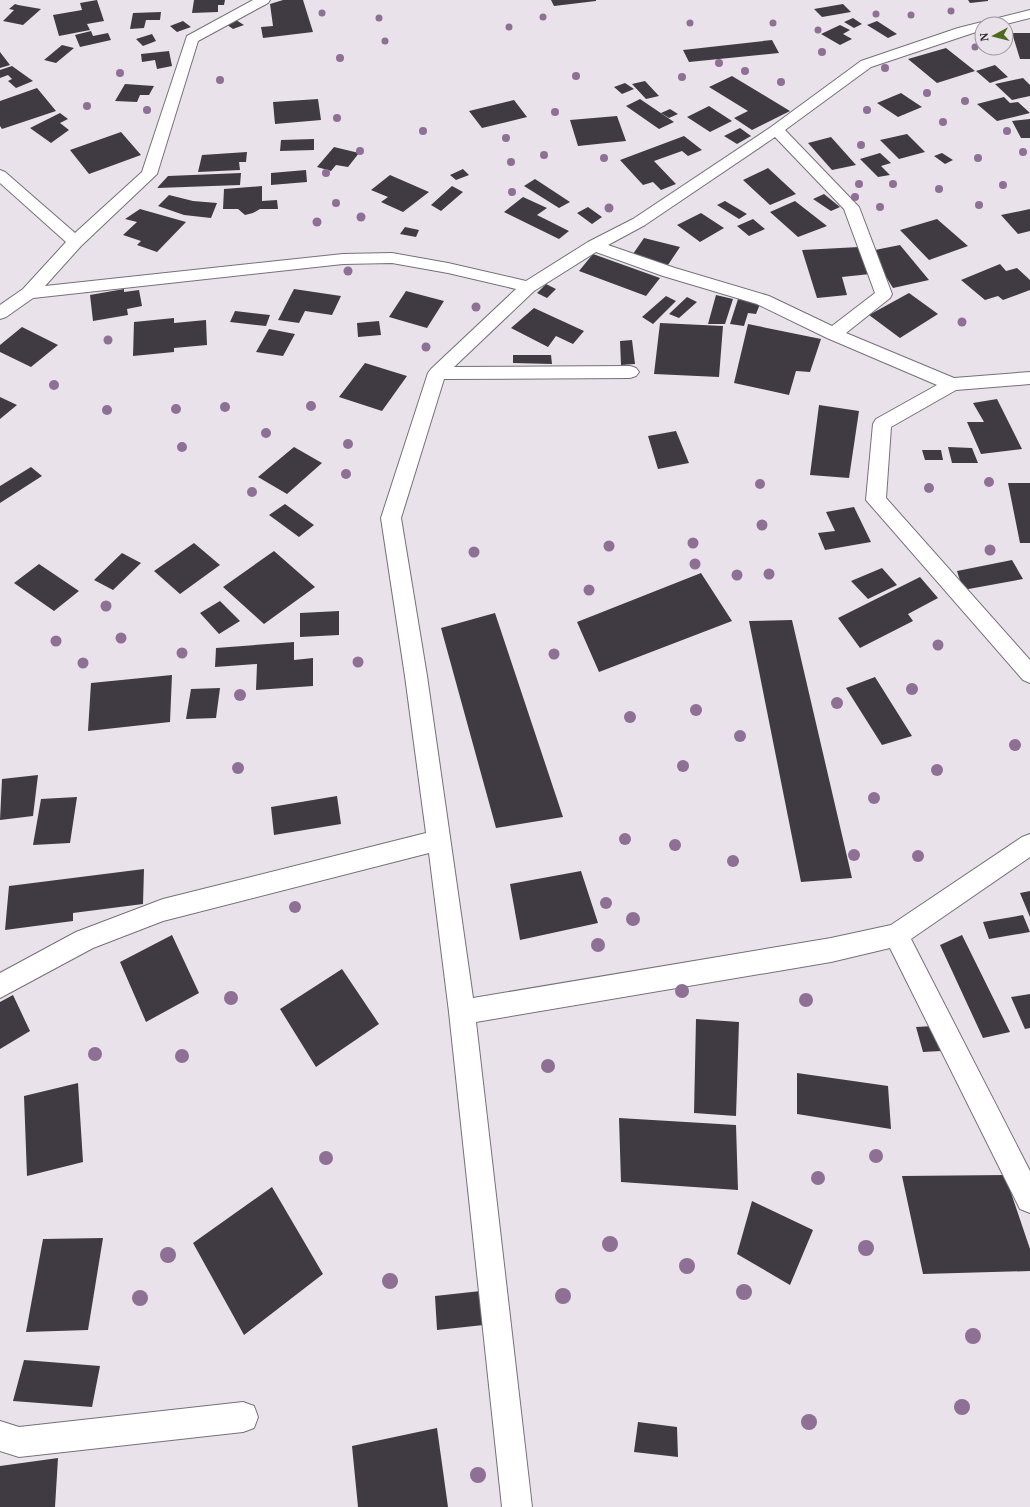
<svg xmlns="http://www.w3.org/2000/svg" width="1030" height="1507" font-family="'PT Serif',serif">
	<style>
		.building { fill: #403b42 }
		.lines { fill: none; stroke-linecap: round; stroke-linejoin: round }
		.street-casing { stroke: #767078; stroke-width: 2 }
		.street { fill: #fff; fill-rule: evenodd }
		.tree { fill: #8d7094 }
	</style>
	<rect width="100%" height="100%" fill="#e9e2eb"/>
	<path class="building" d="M97,0L104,21L87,24L90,30L59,36L53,15L82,10L80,3Z
		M194,0H225L224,5H218V12L192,13Z
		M283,0H303L313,32L263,38L261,27L273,26L270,4Z
		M551,0H596V1L554,6Z
		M968,0H988V1L970,3Z
		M15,4L18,5L41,9L23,25L3,21L14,10L9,9Z
		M843,4L851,12L822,17L814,9Z
		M161,12L160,20H146L144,28L130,29L133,13Z
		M853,18L862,24L854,28L844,22Z
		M236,20L244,25L233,29L226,24Z
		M183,21L191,27L177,32L170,26Z
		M877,21L897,34L888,38L867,25Z
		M840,25L850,30L843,34L852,39L840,45L821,34Z
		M91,31L93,36L108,33L111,40L80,47L75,35Z
		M1012,33H1030V59H1020Z
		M152,34L156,41L143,46L136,39Z
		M772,40L779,53L689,62L683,50Z
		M62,45L74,48L56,63L44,60Z
		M946,48L975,71L937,83L908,59Z
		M169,51L172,66L157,69L155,60L142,62L141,54Z
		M0,52L10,65L0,68Z
		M995,65L1008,77L990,83L976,71Z
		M12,66L33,81L16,88L8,81L12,79L8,75L0,78V70Z
		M732,76L790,111L752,130L734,118L748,111L709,87Z
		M1023,78L1030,85V96L1012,100L995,84Z
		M645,81L659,96L646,99L632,84Z
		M625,83L634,89L622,94L614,87Z
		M125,84L154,86L149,95H140L137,102L115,101Z
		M37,88L56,111L2,129L0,126V101Z
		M901,93L922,107L898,117L877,103Z
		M1004,97L1010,103L1018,102L1030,113L997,121L977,104Z
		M318,99L321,120L275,124L273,102Z
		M640,99L674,122L659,129L626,106Z
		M514,100L527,117L482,128L469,111Z
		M709,106L732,121L710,132L687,117Z
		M670,109L678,114L669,118L661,113Z
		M60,113L68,119L60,123L69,130L51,143L30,128Z
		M617,116L626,141L578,146L570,120Z
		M1030,119V138H1021L1012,121Z
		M740,128L751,136L737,144L724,136Z
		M121,132L141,155L89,174L70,150Z
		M907,134L925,152L899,159L880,140Z
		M684,136L702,150L688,156L682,151L654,161L676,184L661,190L653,182L643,185L620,160Z
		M831,137L856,165L832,170L808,143Z
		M314,139V150L280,151L281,140Z
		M334,147L359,153L348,167L336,165L331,171L317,167Z
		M247,152L246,162H239L240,170L198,172L202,155Z
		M880,153L891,163L881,166L890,175L878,177L860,159Z
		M942,153L953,160L945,164L934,156Z
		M768,168L796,194L770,205L743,180Z
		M463,169L469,175L456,180L450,175Z
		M306,170L307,182L271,185V173Z
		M241,173L240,185L157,188L168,176Z
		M390,175L429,192L403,212L381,202L388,197L371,190Z
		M535,179L570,202L559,208L524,186Z
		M262,186V201L277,200L278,209H260L253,213L245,215L238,209H223L224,189Z
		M452,186L463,192L441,211L431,205Z
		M824,194L840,207L831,211L813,199Z
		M169,195L193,201L217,203L211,218L184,215L158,206Z
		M523,197L547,208L537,215L569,231L559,239L504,212Z
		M725,201L747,214L739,219L717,205Z
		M795,201L827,226L798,237L770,212Z
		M588,207L602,217L592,224L577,213Z
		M140,209L186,222L157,252L137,245L141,241L123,235L137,222L125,219Z
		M1030,209V231L1018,234L1001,215Z
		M701,213L724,228L700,242L677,225Z
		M753,219L765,229L749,236L737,226Z
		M937,219L968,246L929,260L900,230Z
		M405,227L419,230L416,237L400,234Z
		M644,238L680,247L668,265L633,254Z
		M900,245L929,280L893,288L870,251Z
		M859,247L870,274L842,277L847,295L817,298L802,250Z
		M593,254L660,278L646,296L579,271Z
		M1000,264L1006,271L1017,268L1030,280V290L1003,300L998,296L985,300L961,280Z
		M546,284L556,289L547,298L537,293Z
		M124,289V292L139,290L142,306L127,309L128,315L93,321L90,295Z
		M294,289L314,292L341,296L332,315L305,311L299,323L278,320Z
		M406,291L444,301L427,328L389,317Z
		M909,293L938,314L900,338L869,315Z
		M716,295L733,299L725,324H708Z
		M666,296L676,301L653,324L642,317Z
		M687,297L697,302L679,318L669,314Z
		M738,299L760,304L756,314L748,313L744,326L730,324Z
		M534,308L584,331L573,344L556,336L548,347L511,328Z
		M235,311L270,315L266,326L230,322Z
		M174,318V323L206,320L207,345L174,348V352L133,356L134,322Z
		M379,321L381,335L358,337L357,323Z
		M660,323L723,326L719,377L654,374Z
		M748,324L821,339L810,372L796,371L789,395L734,383Z
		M22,327L58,345L31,367L0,352V345Z
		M269,329L295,334L283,356L256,352Z
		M632,340L635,364L621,365L620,341Z
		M513,355H551L552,364L513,363Z
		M365,363L407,376L382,411L339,397Z
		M0,397L17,405L0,419Z
		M997,399L1022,449L981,454L967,422H984L973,403Z
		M819,405L859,411L849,478L810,475Z
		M676,431L689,463L658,469L648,436Z
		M294,447L322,463L287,494L258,477Z
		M948,447L972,448L978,463H952Z
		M922,450H941L943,460H925Z
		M31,467L42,476L0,503V486Z
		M1008,483H1030V543H1020Z
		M285,504L314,525L299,537L269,515Z
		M854,507L871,542L825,550L818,533L835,531L826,512Z
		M194,543L220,565L180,594L154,571Z
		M274,551L315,587L264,624L223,587Z
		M122,553L141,563L113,590L94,580Z
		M1012,560L1023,579L963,590L957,571Z
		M39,564L79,591L54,611L14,583Z
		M882,568L897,585L868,599L851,581Z
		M701,573L732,621L599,672L577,622Z
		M920,577L938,598L908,614L913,621L860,648L838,618Z
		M220,601L240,621L219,634L200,613Z
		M339,611V635L300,637V613Z
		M495,613L563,817L496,828L441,628Z
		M792,620L852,878L801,882L749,621Z
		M294,642V660L313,658V686L256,690L257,664L215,667L216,648Z
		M172,675L170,722L88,731L91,683Z
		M875,677L912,736L882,745L846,688Z
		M220,688L216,718L186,719L191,689Z
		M38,775L33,816L0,820L2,779Z
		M337,796L341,824L274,835L271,807Z
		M77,797L70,843L33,845L41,799Z
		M144,869L143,904L73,913V921L5,930L9,886Z
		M581,871L598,923L520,940L510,884Z
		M1030,891V917L1020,893Z
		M1023,915L1030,932L989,939L983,922Z
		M172,935L199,993L146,1022L120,962Z
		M962,935L1010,1032L983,1038L940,945Z
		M342,969L379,1024L316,1067L280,1009Z
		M1030,994V1028L1025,1029L1011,997Z
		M13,995L30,1031L0,1049V1002Z
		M696,1019L739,1022L736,1116L694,1113Z
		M934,1026L941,1051L923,1052L916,1027Z
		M797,1073L888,1086L891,1129L797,1114Z
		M78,1083L83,1162L27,1176L24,1096Z
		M619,1118L736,1125L738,1190L621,1182Z
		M1005,1175L1030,1249V1271L923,1274L902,1176Z
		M272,1187L323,1274L244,1335L193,1243Z
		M752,1201L813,1230L790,1285L737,1254Z
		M103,1238L88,1330L26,1332L43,1239Z
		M490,1290L493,1324L437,1330L435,1296Z
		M24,1360L100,1366L92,1407L13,1401Z
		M638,1422L677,1427L678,1457L634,1452Z
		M437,1428L448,1507H358L352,1446Z
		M58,1458L55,1507H0V1466Z"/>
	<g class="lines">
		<defs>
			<path id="street" d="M253,0H270L268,3L198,41L157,174L81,246L45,286L343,254L392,253L448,263L526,281L588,242L633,219L771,127L861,61L958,28L1030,10V18L1006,24H982V30L871,67L785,130L859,207L892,294L890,298L846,333L954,378L1030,372V384L956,390L891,427L886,498L1030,660V683L1023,680L866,500L873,424L876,419L937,385L827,338L757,304L663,276L596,252L534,291L454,367L630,366L636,368L639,372L636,376L630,378L444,379L401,518L427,676L473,998L831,938L891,925L1022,837L1030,834V857L911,939L1030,1171V1213L1020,1209L890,948L831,962L476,1022L532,1507H502L449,1012L429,853L163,921L93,948L0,998V973L76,932L163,899L426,833L405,676L381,518L428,373L431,369L516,289L448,273L392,263L343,264L33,298L6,317L0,319V305L23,289L66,242L0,183V170L5,172L75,233L142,172L187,36ZM775,137L844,209L875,293L832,326L769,296L675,268L608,245L645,225Z
				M243,1402L254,1406L258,1417L254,1428L243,1432L19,1457L0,1451V1421L19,1427Z"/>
		</defs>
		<use href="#street" class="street-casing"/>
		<use href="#street" class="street"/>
	</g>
	<g class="tree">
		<circle cx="951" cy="11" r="3.5"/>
		<circle cx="322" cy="13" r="3.5"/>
		<circle cx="876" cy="14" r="3.5"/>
		<circle cx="911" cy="15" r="3.5"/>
		<circle cx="543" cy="17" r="3.5"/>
		<circle cx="379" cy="18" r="3.5"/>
		<circle cx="690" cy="23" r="3.5"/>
		<circle cx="773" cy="23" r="3.5"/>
		<circle cx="509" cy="27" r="3.5"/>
		<circle cx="818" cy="30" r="3.5"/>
		<circle cx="385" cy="41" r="3.5"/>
		<circle cx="975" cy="47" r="3.5"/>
		<circle cx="822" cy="52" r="4"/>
		<circle cx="340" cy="58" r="4"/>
		<circle cx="719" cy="63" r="4"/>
		<circle cx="885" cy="68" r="4"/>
		<circle cx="745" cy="71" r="4"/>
		<circle cx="120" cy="73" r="4"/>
		<circle cx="576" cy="76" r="4"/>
		<circle cx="682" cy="77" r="4"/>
		<circle cx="220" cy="80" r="4"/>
		<circle cx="781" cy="82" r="4"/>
		<circle cx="927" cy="93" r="4"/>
		<circle cx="965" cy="101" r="4"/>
		<circle cx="87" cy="106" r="4"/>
		<circle cx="147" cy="110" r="4"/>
		<circle cx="867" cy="110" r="4"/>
		<circle cx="555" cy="112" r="4"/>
		<circle cx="337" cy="118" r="4"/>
		<circle cx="943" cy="122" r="4"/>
		<circle cx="423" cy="131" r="4"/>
		<circle cx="1007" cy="131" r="4"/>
		<circle cx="506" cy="138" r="4"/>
		<circle cx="861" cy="145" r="4"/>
		<circle cx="360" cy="151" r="4"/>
		<circle cx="1023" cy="152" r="4"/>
		<circle cx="544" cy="155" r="4"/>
		<circle cx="604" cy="158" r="4"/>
		<circle cx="978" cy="158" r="4"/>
		<circle cx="511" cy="162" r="4"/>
		<circle cx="326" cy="173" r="4"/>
		<circle cx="859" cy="184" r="4"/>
		<circle cx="893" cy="184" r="4"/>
		<circle cx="1003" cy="185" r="4"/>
		<circle cx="939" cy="189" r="4"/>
		<circle cx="512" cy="192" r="4"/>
		<circle cx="855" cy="197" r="4"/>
		<circle cx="336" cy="203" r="4"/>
		<circle cx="979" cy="205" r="4"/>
		<circle cx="880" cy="207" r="4"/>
		<circle cx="609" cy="208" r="4.5"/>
		<circle cx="361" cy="217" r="4.5"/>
		<circle cx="317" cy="222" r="4.5"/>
		<circle cx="348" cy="271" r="4.5"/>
		<circle cx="476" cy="307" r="4.5"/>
		<circle cx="962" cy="322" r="4.5"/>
		<circle cx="108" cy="340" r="4.5"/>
		<circle cx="426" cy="347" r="4.5"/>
		<circle cx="54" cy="385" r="5"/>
		<circle cx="311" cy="406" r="5"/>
		<circle cx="225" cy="407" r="5"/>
		<circle cx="176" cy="409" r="5"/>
		<circle cx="107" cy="410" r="5"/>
		<circle cx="266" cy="433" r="5"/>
		<circle cx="348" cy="444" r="5"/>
		<circle cx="182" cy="447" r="5"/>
		<circle cx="346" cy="474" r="5"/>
		<circle cx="989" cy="482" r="5"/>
		<circle cx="760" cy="484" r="5"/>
		<circle cx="929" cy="488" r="5"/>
		<circle cx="252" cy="492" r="5"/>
		<circle cx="762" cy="525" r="5.5"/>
		<circle cx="693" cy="543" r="5.5"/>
		<circle cx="609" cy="546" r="5.5"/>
		<circle cx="990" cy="550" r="5.5"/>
		<circle cx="474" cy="552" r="5.5"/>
		<circle cx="695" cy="564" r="5.5"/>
		<circle cx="769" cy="574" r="5.5"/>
		<circle cx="737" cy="575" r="5.5"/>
		<circle cx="589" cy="590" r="5.5"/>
		<circle cx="106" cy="606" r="5.5"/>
		<circle cx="121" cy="638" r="5.5"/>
		<circle cx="56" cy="641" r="5.5"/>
		<circle cx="938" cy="645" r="5.5"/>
		<circle cx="182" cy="653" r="5.5"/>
		<circle cx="554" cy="654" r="5.5"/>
		<circle cx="358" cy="662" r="5.5"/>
		<circle cx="83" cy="663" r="5.5"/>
		<circle cx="912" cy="689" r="6"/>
		<circle cx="240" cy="695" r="6"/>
		<circle cx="837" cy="703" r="6"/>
		<circle cx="696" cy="710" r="6"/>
		<circle cx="630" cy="717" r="6"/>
		<circle cx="740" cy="736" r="6"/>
		<circle cx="1015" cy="745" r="6"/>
		<circle cx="683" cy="766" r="6"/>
		<circle cx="238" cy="768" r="6"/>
		<circle cx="937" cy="770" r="6"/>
		<circle cx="874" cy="798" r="6"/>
		<circle cx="625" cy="839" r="6"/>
		<circle cx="675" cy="845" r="6"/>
		<circle cx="854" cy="855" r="6"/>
		<circle cx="918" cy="856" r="6"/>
		<circle cx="733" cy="861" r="6"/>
		<circle cx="606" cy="903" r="6"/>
		<circle cx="295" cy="907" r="6"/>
		<circle cx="633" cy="919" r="7"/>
		<circle cx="598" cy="945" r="7"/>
		<circle cx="682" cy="991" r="7"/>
		<circle cx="231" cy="998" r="7"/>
		<circle cx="806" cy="1000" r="7"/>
		<circle cx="95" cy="1054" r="7"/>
		<circle cx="182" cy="1056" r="7"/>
		<circle cx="548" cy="1066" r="7"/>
		<circle cx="876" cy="1156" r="7"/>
		<circle cx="326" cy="1158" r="7"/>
		<circle cx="818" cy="1178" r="7"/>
		<circle cx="610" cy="1244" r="8"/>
		<circle cx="866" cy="1248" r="8"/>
		<circle cx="168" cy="1255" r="8"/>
		<circle cx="687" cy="1266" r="8"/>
		<circle cx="390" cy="1281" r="8"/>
		<circle cx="744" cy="1292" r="8"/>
		<circle cx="563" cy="1296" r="8"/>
		<circle cx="140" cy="1298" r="8"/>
		<circle cx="973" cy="1336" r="8"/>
		<circle cx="962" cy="1407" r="8"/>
		<circle cx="809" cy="1422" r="8"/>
		<circle cx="478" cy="1475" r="8"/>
	</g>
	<g transform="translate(994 36) rotate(263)"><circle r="19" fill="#e9e2eb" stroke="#9c969d"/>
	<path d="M0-3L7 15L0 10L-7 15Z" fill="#4c691d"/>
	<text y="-6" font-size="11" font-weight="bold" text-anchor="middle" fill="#282529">N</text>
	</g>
</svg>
